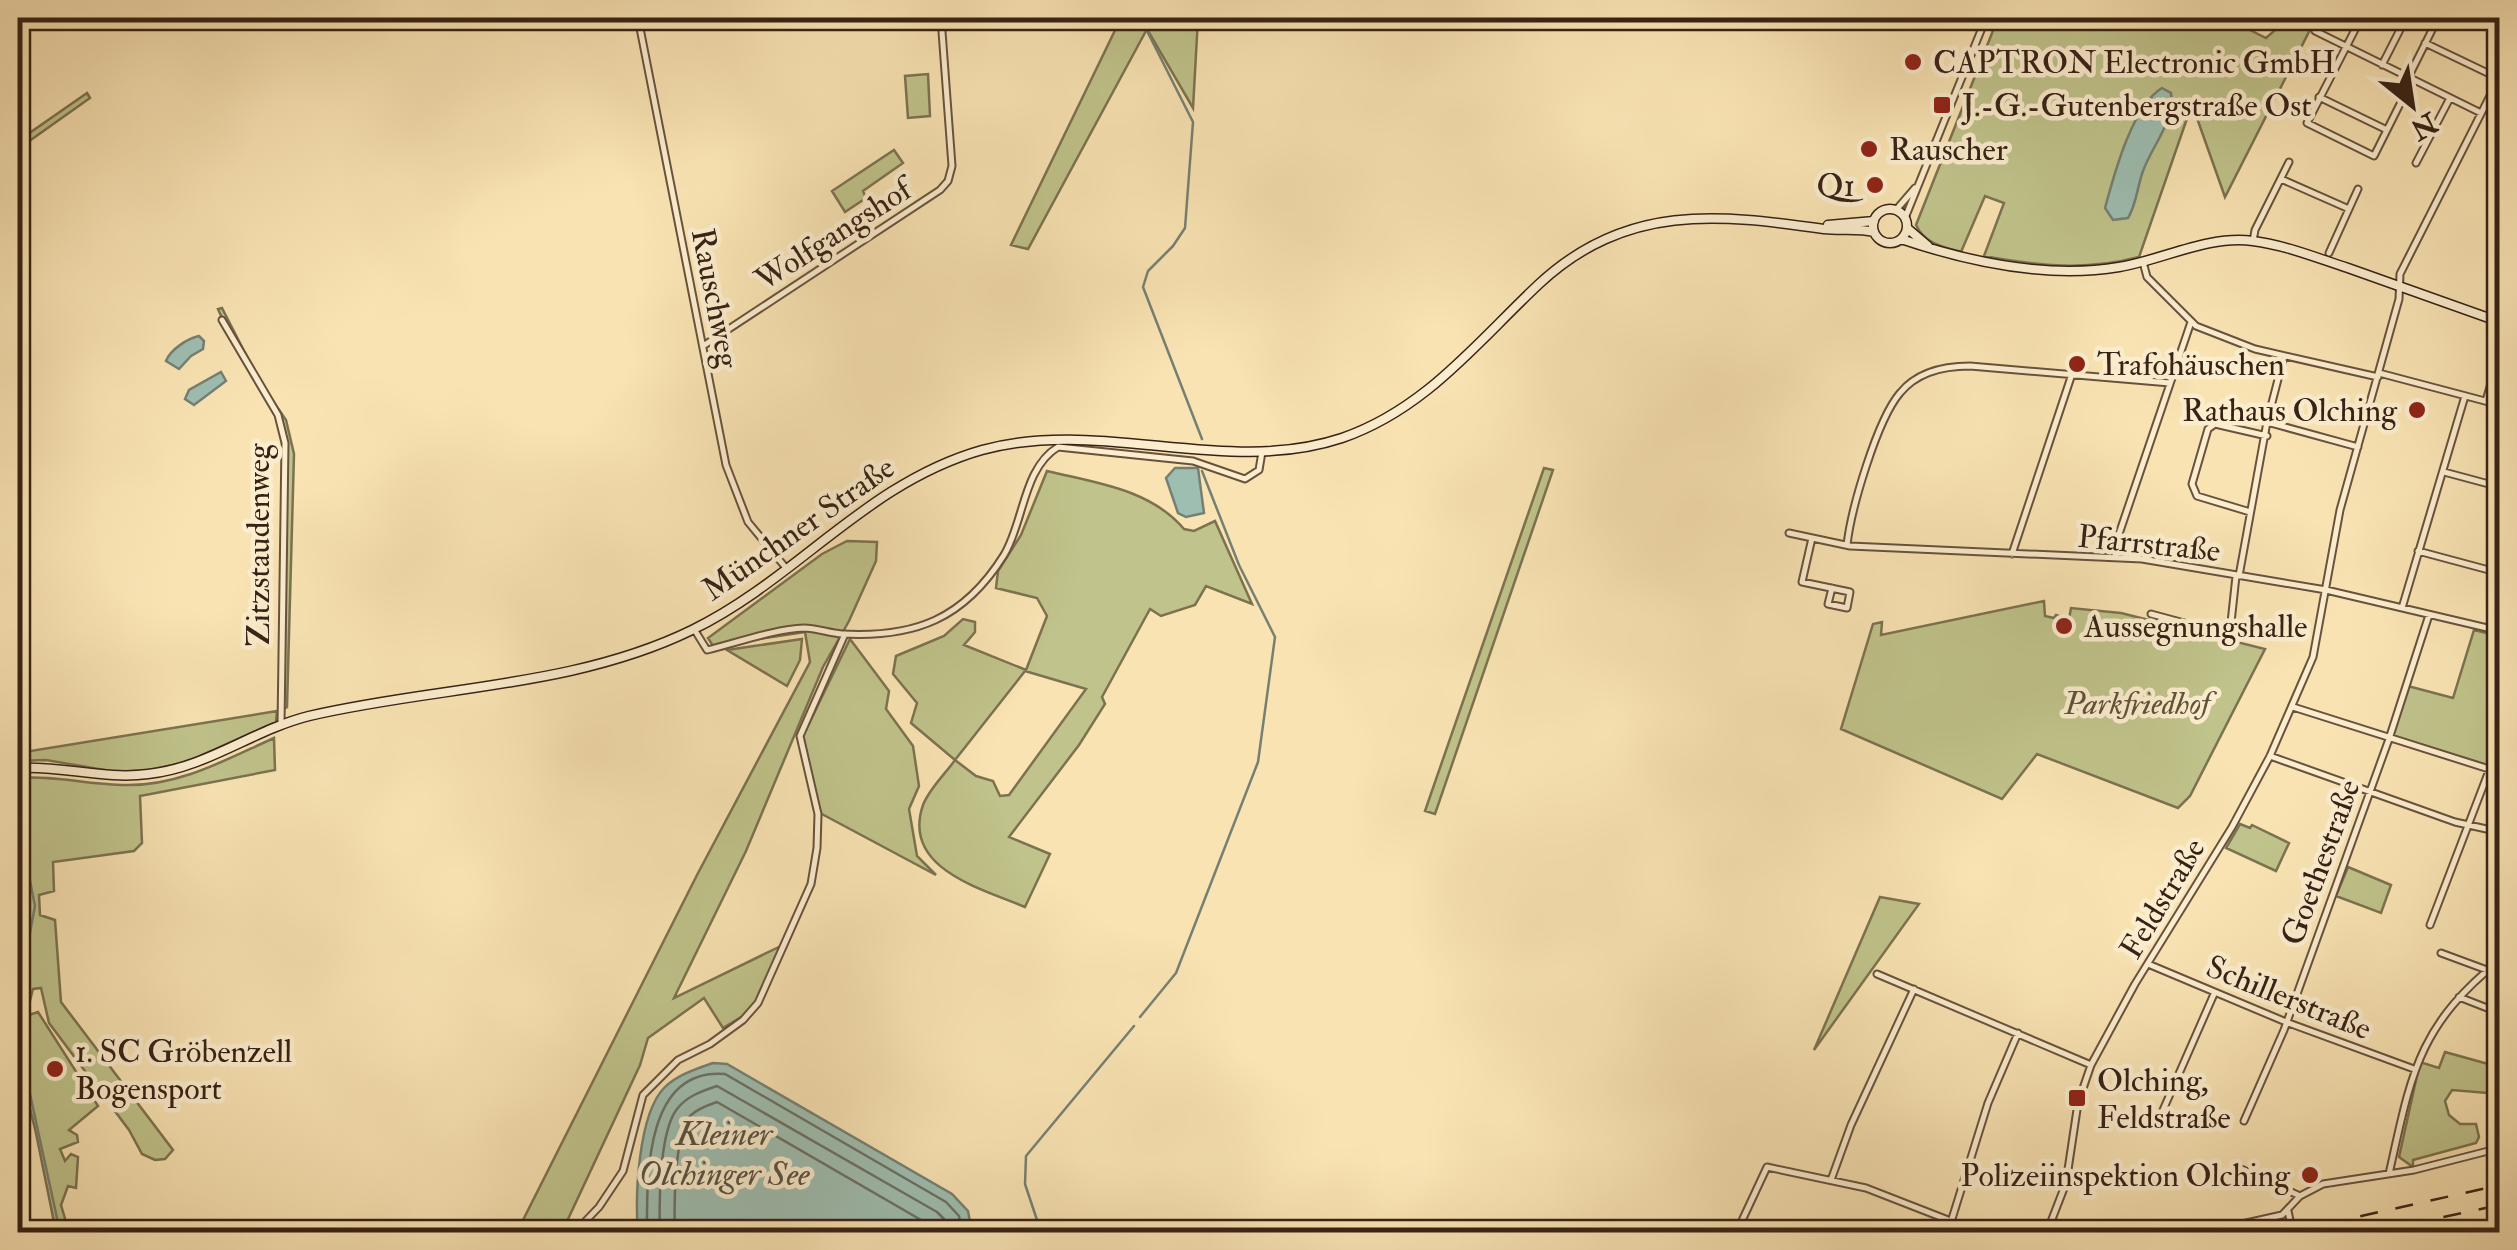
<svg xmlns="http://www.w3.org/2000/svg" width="2517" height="1250" font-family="'IM FELL Double Pica',serif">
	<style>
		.green { fill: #c0c38b; stroke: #7c7250; stroke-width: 2.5; fill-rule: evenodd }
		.water { fill: #9ebeb1; stroke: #758073; stroke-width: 2.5 }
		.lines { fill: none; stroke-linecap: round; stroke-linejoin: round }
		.shore { stroke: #6a7064; stroke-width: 2.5 }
		.stream { stroke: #758073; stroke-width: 2.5 }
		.minor-casing { stroke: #68523d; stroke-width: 9 }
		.secondary-casing { stroke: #372216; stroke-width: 11 }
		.minor { stroke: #fbedce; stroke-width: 5 }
		.secondary { stroke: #fbedce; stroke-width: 8 }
		.rail { stroke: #372216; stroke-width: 2.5; stroke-dasharray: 18 18; stroke-linecap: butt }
		.poi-dot { fill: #8f2418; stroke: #fbedce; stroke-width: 4 }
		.labels { text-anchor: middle; stroke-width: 9; stroke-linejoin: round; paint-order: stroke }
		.poi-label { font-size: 32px; fill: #372216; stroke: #fbedce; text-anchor: start }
		.street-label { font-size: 32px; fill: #372216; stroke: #fbedce }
		.park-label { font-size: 32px; font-style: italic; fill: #605239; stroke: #fbedce }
		.water-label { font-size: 35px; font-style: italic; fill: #565144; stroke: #fbedce }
	</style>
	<rect width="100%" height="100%" fill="#f9e3b3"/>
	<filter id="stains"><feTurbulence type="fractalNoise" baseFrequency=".002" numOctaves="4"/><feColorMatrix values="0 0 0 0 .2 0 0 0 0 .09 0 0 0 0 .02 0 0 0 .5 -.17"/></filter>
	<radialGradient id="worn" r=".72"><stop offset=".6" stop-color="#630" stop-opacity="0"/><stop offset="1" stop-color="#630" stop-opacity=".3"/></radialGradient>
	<path class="green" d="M1121,18H1198L1193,108L1147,29L1028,249L1011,245Z
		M1998,18H2226L2266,38L2289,18H2316L2225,197L2192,104L2139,257C2086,271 2038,266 1984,256L2004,203L1985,196L1961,252C1943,247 1925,244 1916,225Z
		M928,74L930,116L908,118L905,76Z
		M87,93L90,98L18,149V141Z
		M894,150L903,163L863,191L866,198L845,212L832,191Z
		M222,308L260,382L286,420L294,454L287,707L282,710L286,443L278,414L223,320L218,309Z
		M1544,468L1553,470L1435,814L1425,811Z
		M1047,471C1096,483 1150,489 1184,529L1194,531L1215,521L1252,604L1206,586L1195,605L1161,616L1150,609L1102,697L1105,704L1079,745L1009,837L1050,854L1025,907C983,889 901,869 923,805C929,789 946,773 955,760L911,723L917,703L893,674L896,656L944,636L963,619L975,622V632L964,645L1026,670L1047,616L1037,598L996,588L998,571L1021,535ZM1025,671L1086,689L1009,795L1000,796L993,781L976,776L955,760Z
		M847,541L877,542L876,561L849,621L823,667L746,851L674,998L781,946L753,1010L723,1028L704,998L648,1038L640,1065L562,1232H517L697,875L810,662L805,632L713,646L708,638L822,554Z
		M2044,601L2045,616L2054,618L2056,615L2069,619L2071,608L2121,613L2265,649L2190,796L2178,808L2037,754L2002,799L1841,729L1873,624L1882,622L1881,635Z
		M2474,630L2499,636V734L2487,765L2393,736L2408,686L2453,698Z
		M802,639L800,660L787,686L727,650Z
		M850,639L889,691L886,709L913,746L919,786L909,809L917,856L936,875L820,813L803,736Z
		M277,711L276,722L187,762L149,770L116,772L46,760L18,761V753Z
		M274,738L275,770L140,796L142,843L134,851L53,862L54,891L39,895L40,915L55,920L61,1002L173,1150L165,1159L155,1160L142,1154L129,1130L49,1023L41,988L33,989L26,1016L38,1012L98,1106L69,1130L77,1135L78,1142L60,1149L65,1161L71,1154L78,1157L76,1188L68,1186L61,1205L69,1232H56L36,1133L18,1061V966L29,916L18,845V778C54,775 90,785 126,785C180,786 227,759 274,738Z
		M2240,824L2250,828L2252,825L2289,843L2276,871L2226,848Z
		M2348,867L2391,885L2381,913L2336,896Z
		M1880,897L1919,904L1814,1050Z
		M2445,1052L2499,1067V1094L2452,1090L2445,1101L2449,1115L2460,1124H2476L2479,1137L2476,1143L2413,1160V1167L2399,1157L2420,1062L2439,1068Z"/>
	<path class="water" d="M2162,88L2171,93C2175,121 2152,146 2143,171C2137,187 2137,203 2128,218L2113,220L2105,208C2114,175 2132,106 2162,88Z
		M199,336L204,341L203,349L191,356L179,369L166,361C170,350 188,338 199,336Z
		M221,372L226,381L194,405L185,399L189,390Z
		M1175,468H1198L1204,513L1186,517L1178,513L1166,478Z
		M713,1063L727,1064L952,1194L968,1211L972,1232H638C635,1197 638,1115 664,1088C677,1075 696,1069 713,1063Z"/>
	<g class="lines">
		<path class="shore" d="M647,1232C647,1179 644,1067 725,1074L946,1202L959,1216L962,1232
			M660,1232C659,1204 659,1132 677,1109C687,1096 702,1091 717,1086L937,1212L947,1222L949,1232
			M675,1232C674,1208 674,1135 690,1116C697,1109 708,1105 717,1102L928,1224L934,1232"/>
		<path class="stream" d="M1146,29L1193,122L1185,228L1173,246L1148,271L1143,287L1202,439
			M18,820L35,906L18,996
			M1140,1017L1176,973L1258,762L1275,637L1239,565L1202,471
			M18,1039L60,1232
			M1041,1232L1025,1184L1026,1156L1134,1026"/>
		<defs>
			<path id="minor" d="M638,18L726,465L748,522L786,568
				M2361,18L2307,123L2374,156L2412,80
				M2315,31L2481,113
				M2425,43L2498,78
				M2382,65L2406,18
				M2408,78L2438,18
				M2319,97L2387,130
				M2416,163L2450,98
				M2281,179L2349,209
				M1896,210L1915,188
				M1905,218L1986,18
				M2253,241L2255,230L2289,162
				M2329,253L2358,189
				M2143,262L2147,277L2196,326L2255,349L2378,377
				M222,320L278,415L285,443L281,725
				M703,346L940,190L948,181L952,166L941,18
				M2379,373L2500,405
				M2486,401L2500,351
				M2267,422L2358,447
				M2444,472L2500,487
				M2250,512L2197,496L2192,484L2208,429L2215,424L2267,436
				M1789,533L1850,546L2142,559L2326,590L2500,631
				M1812,538L1802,582L1850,592L1847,608L1828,604L1832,588
				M1847,545C1851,509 1877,420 1900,393C1917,372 1945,366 1970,366L2170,383
				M2418,551L2500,573
				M2012,554L2071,377
				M2115,558L2119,534L2191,322
				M2239,576L2267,422L2284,356
				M2402,608L2465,396
				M2151,614L2225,634L2230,632L2236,576
				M694,629L707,650C736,643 775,629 804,628C816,628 829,633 842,634C915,638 964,619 1004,555C1024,522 1023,468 1058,447L1193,461L1245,479L1259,470L1262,452
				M2293,707L2489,769
				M2270,756L2455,822L2500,832
				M18,859C25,894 27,922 18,957
				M2430,925L2500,742
				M2441,953L2487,970
				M2148,964L2286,1022L2414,1069
				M1877,974L2091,1065
				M2459,997L2500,1013
				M2244,1121L2284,1030L2389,739L2429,615
				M2156,1126L2214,994
				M2237,1167L2300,1196
				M2389,1174C2411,1076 2417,1026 2500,960
				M1831,1180L1851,1125L1914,989
				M2288,1211L2291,1225
				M1951,1222L1988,1103L2018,1033
				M575,1232L599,1207L623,1171L643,1095L678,1060L710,1044L743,1020L758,1003L811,884L817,848L818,814L800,736L845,634
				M1757,1232L1739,1227L1767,1167L1866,1188L1979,1232
				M2047,1232L2066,1183L2078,1103L2091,1065L2135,984L2232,827L2270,756L2313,657L2340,510L2399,299L2400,274L2500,76
				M2206,1232L2282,1215L2300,1196L2323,1184L2414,1170L2500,1148"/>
			<path id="secondary" d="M1873 226a17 17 0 1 1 34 0a17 17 0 1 1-34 0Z
				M1828,225L1874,221
				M1907,228L1928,246
				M1901,239C1969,262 2047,279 2119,267C2163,260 2207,235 2253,241C2285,245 2317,258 2348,268C2399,286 2449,304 2500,322
				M18,768C62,765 104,780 148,774C206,768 253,730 309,716C436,686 573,688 692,630C797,579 866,483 982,450C1101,417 1225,477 1342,438C1426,409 1477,342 1539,284C1626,203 1718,214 1824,229C1841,231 1858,228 1874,232"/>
		</defs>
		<use href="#minor" class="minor-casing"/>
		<use href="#secondary" class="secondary-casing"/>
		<use href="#minor" class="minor"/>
		<use href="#secondary" class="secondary"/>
		<path class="rail" d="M2290,1232L2500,1185
			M2373,1232L2500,1205"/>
	</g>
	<g class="poi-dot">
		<circle cx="1913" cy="62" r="10"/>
		<rect x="1932" y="95" width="20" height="20" rx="5"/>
		<circle cx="1869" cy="149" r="10"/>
		<circle cx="1875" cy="185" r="10"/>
		<circle cx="2077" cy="364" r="10"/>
		<circle cx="2417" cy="410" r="10"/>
		<circle cx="2064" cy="626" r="10"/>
		<circle cx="55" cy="1069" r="10"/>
		<rect x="2067" y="1088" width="20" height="20" rx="5"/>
		<circle cx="2310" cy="1175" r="10"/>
	</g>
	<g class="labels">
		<g class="poi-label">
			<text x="1933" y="73">CAPTRON Electronic GmbH</text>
			<text x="1962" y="116">J.-G.-Gutenbergstraße Ost</text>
			<text x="1889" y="160">Rauscher</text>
			<text x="1855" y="196" text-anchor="end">Q1</text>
			<text x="2097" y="375">Trafohäuschen</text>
			<text x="2397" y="421" text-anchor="end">Rathaus Olching</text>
			<text x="2084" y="637">Aussegnungshalle</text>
			<text x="75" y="1062">1. SC Gröbenzell<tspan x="75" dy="37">Bogensport</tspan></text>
			<text x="2097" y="1091">Olching,<tspan x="2097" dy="37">Feldstraße</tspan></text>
			<text x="2290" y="1186" text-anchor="end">Polizeiinspektion Olching</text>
		</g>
		<g class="street-label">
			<text transform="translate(833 234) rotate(-33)" y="11">Wolfgangshof</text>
			<text transform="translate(716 298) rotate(79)" y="11">Rauschweg</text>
			<text transform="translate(798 528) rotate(-35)" y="11">Münchner Straße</text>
			<text transform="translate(2149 543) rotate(6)" y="11">Pfarrstraße</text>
			<text transform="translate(258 545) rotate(-90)" y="11">Zitzstaudenweg</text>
			<text transform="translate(2320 862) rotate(-70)" y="11">Goethestraße</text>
			<text transform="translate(2162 898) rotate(-59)" y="11">Feldstraße</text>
			<text transform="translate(2289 997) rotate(22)" y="11">Schillerstraße</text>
		</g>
		<g class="park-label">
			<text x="2137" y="714">Parkfriedhof</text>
		</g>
		<g class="water-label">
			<text x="724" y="1145">Kleiner<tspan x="724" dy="40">Olchinger See</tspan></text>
		</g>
	</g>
	<rect width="2517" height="1250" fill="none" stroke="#f9e3b3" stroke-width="60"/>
	<rect x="20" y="20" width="2477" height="1210" fill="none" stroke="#372216" stroke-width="5"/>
	<rect x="30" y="30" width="2457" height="1190" fill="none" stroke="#372216" stroke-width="2.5"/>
	<g transform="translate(2412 105) rotate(150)" stroke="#fbedce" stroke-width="8" paint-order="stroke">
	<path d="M0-8L18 38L0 25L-18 38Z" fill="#372216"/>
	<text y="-15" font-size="28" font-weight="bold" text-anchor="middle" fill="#372216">N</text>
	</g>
	<rect width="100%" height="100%" filter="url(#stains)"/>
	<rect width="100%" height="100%" fill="url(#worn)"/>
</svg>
